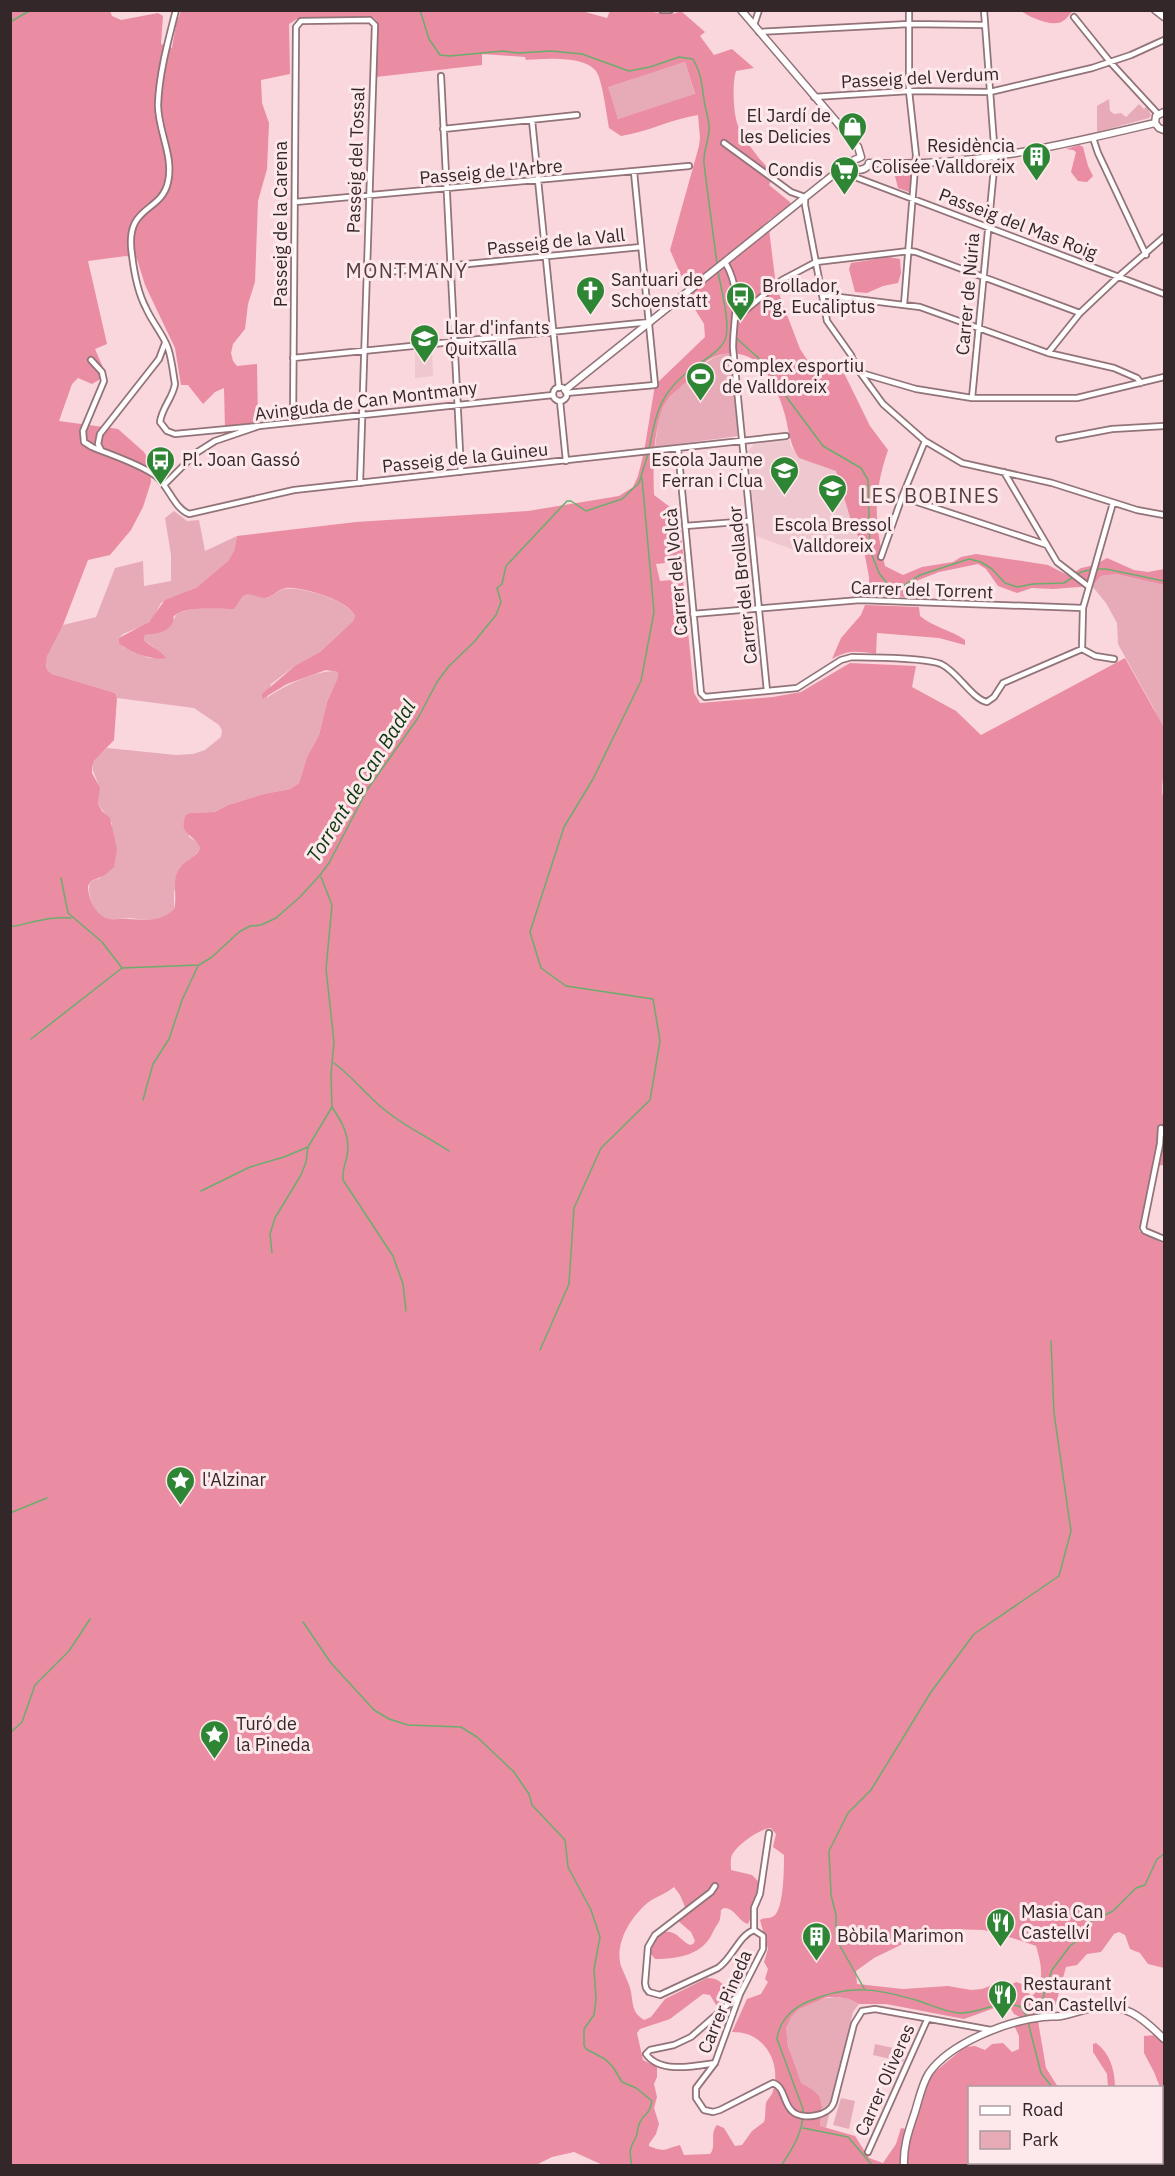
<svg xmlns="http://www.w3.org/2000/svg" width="1175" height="2176" font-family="'IBM Plex Sans',sans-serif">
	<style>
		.built { fill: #efc7ce }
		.green { fill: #e7abb7 }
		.forest { fill: #ea8ca2; fill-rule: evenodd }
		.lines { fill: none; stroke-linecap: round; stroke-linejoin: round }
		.stream { stroke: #6cad6c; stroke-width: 1.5 }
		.minor-casing { stroke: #917378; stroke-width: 8 }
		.tertiary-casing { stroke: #917378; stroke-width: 9 }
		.minor { stroke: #fff; stroke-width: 4.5 }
		.tertiary { stroke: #fff; stroke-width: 6 }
		.labels { text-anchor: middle; stroke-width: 6; stroke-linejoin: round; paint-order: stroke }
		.street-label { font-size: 18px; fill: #34272a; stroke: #fde9ec }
		.poi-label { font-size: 18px; fill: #34272a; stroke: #fde9ec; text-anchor: start }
		.neighbourhood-label { font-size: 20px; letter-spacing: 1.5px; fill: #563c41; stroke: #fde9ec }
		.water-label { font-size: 20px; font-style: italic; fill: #07380c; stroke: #fde9ec }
	</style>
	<rect width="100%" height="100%" fill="#f9d7dd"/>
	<path class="built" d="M432,348L433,376L415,378V349Z
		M790,440V445L799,458L836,470L853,527L863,545L797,551L756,536L748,451L754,444Z"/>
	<path class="green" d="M685,62L695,95L618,119L607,87Z
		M1109,99L1110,111L1114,114L1121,113L1126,117L1139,104L1144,109L1147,106L1151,115L1149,118L1097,132V106Z
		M730,353L738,436L655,447C657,435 657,420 662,409C669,395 680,388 691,378C704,365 711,355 730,353Z
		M174,511L187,521L199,520L205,551L237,536L233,556L229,560L196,588L161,603L153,618L145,625L123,634L119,638L123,647L149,658H166L163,654L144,640L145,635C154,634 167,631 173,621C176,616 175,614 182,612C197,606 218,609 234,609C239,605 240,598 246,595C252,592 257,598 263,598C271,598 277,591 284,589C299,585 350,601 355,616L353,621L320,652L296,665L271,684L267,698C281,687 322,667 338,672V677L327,702L319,735L307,757L299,783L290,789L264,794L228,805L213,812L190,813L189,837L199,843L200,848L194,857L180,867L174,893V909C161,923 146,920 129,918C121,918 113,921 105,918C94,913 85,892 91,881L100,878L112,829V823L98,804C98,799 100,795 99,790C96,767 82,769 107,748L176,755L193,754L205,750L221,737L222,730L219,725L194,708L117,698L115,693L52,674L48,671C41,655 56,638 63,625L96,617L115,568L143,561L144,586L171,581V555L165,518Z
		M1116,574L1164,585V734L1154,709L1118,644L1117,623L1106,603L1092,586L1101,576Z
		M838,1997L849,1999L859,2004L853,2012L826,2128L820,2126L822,2107L820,2097C814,2093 805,2089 801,2083C796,2076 794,2065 791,2057C789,2048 786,2038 786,2029C787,2007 820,1997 838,1997Z
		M875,2044L907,2051L903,2062L873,2055Z
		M841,2098L855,2101L849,2129L833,2125Z"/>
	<path class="forest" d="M578,10L607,18L610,11C622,11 635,9 646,11C658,12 670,17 681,11L705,32L700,36L714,55L732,49L754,68L736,71C732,83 733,117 739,128C747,144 761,162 774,174L769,185L790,202V205L768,221L776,286L800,349L814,370L844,373L870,426L888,450C873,495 874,520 885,566L903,575L922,567L953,562L961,557L976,554L1048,565L1069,576L1081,568L1095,565L1107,558L1134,570L1148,572L1164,569V585L1116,574L1101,576L1092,586L1053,589L1032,588L1017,593L998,586L986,569L978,564L939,572L916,581L918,597L869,596V577L863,545L853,527L836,471L799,458C792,448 791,441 788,429C785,410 776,385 764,369C749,350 721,348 703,364C698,368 695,374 691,378C679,389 666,397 661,412C653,439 653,467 654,495L678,513L684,561L656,564L660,581L683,579L694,693L700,703L773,697L801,692L850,663L916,666L912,687L956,711L981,735L1125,658L1163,726C1166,739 1165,753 1164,766C1164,779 1160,788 1164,800V1165L1153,1166L1139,1231L1164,1244V1968L1148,1964L1140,1953L1130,1949L1125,1935L1119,1932L1114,1934L1101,1952L1087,1954L1077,1965L1066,1967L1055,2007L1022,2018L1014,2014L1011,2009L997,2007L964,2019L886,2004H859L849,1999L838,1997H827L799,2009L791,2017L786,2028L788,2046L801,2083L813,2090L820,2097L822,2107L820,2126L855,2136L869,2158L883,2163L896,2144L901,2128L912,2130L931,2075L965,2047L975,2046L985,2050L992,2044L1003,2043L1012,2052L1019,2049V2036L1014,2025L1038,2021L1046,2068L1058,2087L970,2088V2162H1162V2133L1164,2134V2165L605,2166L574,2152L552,2157L534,2166H11V11H110L112,16L121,20L158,13L163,16L161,44L172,48L176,24L181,11ZM373,17L377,21L376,77L482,65V54L525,57L526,60C545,59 592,54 599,77C604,93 606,111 609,128L621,136C648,132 671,119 698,115L700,138L699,146L670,250L686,287L685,293L704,324L705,337L655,385L644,452L638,476L633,487L619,496L528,511L356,522L237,536L234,551L229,560L196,588L165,600L149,622L119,638V643C128,652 154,661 166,658C161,650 151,647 144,640L145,635C155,634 168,633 173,622C175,615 171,618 177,614C189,606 219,609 234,609C239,605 240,597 246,595C253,593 258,599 265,598C272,597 279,589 286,588C301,586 350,601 355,616L353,621L320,652L296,665L262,694V699L287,684L326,670L338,672V677L327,702L319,735L307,757L299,783L290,789L264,794L228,805L214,812L190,813L186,815C177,835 196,835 200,848C196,859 184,860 179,869C171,883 178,895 174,909C161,922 146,920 129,919C123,918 116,920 110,919C96,917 88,898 88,886L91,881L105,875L114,867L117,849L110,818L102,811L98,804L100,788L92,773V767L94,761L114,740L117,698L115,693L52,674L48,671L46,666L47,656L63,625L88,560L110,555L131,530L143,507L151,482L150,462L144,452L118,429L59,421L72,384L78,378L92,384L99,380L104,370L95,349L107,344L88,261L126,256L137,259L145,285L175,348L181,385H188L203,404L215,392L224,388L225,428L258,423L257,364L237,366L233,361L231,353L233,344L245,329L248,304L255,282L258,201L267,169L269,123L262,103L261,80L290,74L289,24L297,19ZM685,62L695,94L618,119L608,87ZM771,1828L776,1834L773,1847L784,1855C784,1867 784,1909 774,1916C770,1919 765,1917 760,1920L768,1949L764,1962L768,1969L765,1979L768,1982L761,1994L747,1999L732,2032C764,2031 782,2062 773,2091C772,2096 768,2098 766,2103C765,2109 766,2116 764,2122L752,2131L742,2145L735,2146L724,2128L717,2125C709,2134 717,2146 710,2154L684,2155L680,2145C664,2149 666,2153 649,2146V2144L656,2134L659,2124L654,2108L657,2097L654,2084L657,2077V2067L643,2060L637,2033L640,2029L670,2019L703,1994L710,1995L716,2005C723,2004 728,1998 727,1991C722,1982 718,1978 707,1978L665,1999L651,2017L644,2020C630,2011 634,2002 630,1988C628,1981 624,1974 621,1966C614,1942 632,1915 650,1901C658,1896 667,1893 674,1887L680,1895L685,1907L677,1920L691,1932L695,1941L693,1944L690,1945C683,1942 679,1935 673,1933C660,1927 651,1943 651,1954L655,1959C678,1959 703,1955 713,1932C719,1920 720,1925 721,1910L724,1908C735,1908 738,1921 748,1924L751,1917L759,1882L752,1875L731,1870C731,1865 730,1860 732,1855C738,1844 759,1829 771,1828ZM944,1929L984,1930L1022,1941L1036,1946C1041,1962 1046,1984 1032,1996L1024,1990L1022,1984L1016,1982L1009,1986L995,1984L982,1989L971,1990L948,1986L903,1989L857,1984L856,1971L874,1958L921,1935Z
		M1021,11H1073C1070,13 1067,19 1063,21C1053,28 1029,17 1021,11Z
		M1079,145L1083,147L1088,166L1093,176L1087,182L1078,181L1071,172L1076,152L1073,150L1066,149Z
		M900,168L912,169L909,192L898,188L895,176L896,171Z
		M888,257L900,259L901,273L898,283L883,286L867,293L855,292L849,269L851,263Z
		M865,605L919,607L920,616C933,627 951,630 965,640V645L939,638L877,633L876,654C856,651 849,650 832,659L841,638L861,615Z
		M1156,2035L1164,2044V2097L1154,2072L1144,2053V2036Z
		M1096,2043C1110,2053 1115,2071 1115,2087H1108L1107,2074L1093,2052V2044Z"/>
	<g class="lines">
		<path class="stream" d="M420,10L429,39L440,55L450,56L503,51L518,53L551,51L582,54L629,71L650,67L679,57L693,59C702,76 701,81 704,99C705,110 710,120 709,131C708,143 703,152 704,164L717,264
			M10,22L31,10
			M735,337L765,364L785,395L823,446L861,468L868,480L870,550L879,573L889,586L893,587L903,586L920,575L969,559L981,562L992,569L1005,583L1017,587L1033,584L1064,583L1081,572L1093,569H1106L1164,581
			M649,449C657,410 660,392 694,367C704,360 720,351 725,340C731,325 721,288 718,272
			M61,878L68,913L102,942L122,968
			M10,927C31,923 50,916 71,918
			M31,1039L122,968L199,965L212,957L239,932L250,926L261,925L276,918L300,897L320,875L329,863L367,790L418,718L437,682L449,666L474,642L496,615L501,602L497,588L502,584L506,566L567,501H571L586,511L622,499L639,483L648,454
			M334,1063C353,1077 367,1096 386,1111C406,1127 428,1137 449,1151
			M143,1100L153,1064L169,1039L182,1000L198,966
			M332,1107C342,1122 351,1137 347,1156C345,1165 342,1171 343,1180L393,1256L403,1284L406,1311
			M201,1191L250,1167L284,1157L308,1147
			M272,1253L270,1234L275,1218L301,1175L306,1162L308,1147L332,1107L331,1075L334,1042L326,969L332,905L321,877
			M540,1350L569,1284L574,1208L601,1148L650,1100L660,1041L653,999L566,986L541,968L530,932L564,827L593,779L641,681L654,612L642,478
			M10,1513L47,1498
			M303,1622L331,1663L374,1710L389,1719L408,1725L461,1727L477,1737L514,1772L529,1794L532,1805L565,1840L568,1867L591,1910L600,1937L594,1969L596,1999L594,2015L584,2029V2045L586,2049L605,2059L613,2067L622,2082L636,2088L652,2101C649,2116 645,2112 640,2122C637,2127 638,2133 636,2137C629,2150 629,2150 632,2166
			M10,1733L22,1722L35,1685L69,1651L90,1619
			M865,1990L836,1939V1915L831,1895L829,1851L848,1813L871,1790L931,1692L974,1634L1059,1576L1071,1531L1054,1413L1051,1341
			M1026,2012L1042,2006L1045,1989L1052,1970L1070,1946L1083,1936L1088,1925L1092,1921L1113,1911L1136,1888L1145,1885L1157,1859L1164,1854
			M1028,2022L1041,2073L1053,2088
			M803,2128L848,2137L873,2166
			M1154,2162V2166
			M781,2166C793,2148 804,2131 803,2109L777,2039C779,2022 791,2009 807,2002C849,1984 876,1988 919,2001C931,2005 946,2012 959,2013C982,2014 997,1998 1021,2007L1027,2017"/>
		<defs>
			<path id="minor" d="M176,10C168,41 159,74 158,105C158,131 174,156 168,182C161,214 124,204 132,255C134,272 138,293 146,308C152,322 163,334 168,348C172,360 173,373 175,384C173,398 162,407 160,422L167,431L175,434L259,426
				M662,10H670
				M1074,17L1111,63L1158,114
				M754,25L759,10
				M759,32L909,24L985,25
				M441,76L461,472
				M814,97L909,91L990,92L1092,68L1131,55L1164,40
				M532,120L559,388
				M443,129L577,115
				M1093,138L1098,153L1146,255
				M724,143L791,192L805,197V205L827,321L851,355L856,367L883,404L925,441L962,463L1052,483L1137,510L1164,515
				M842,169L847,174L1164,294
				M295,202L689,166
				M725,262C743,293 733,316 733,348L767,691
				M366,274L641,247
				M823,295L920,307L1048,353L1114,368L1137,378L1141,383
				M904,305L916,155L909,91V10
				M736,318L782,280L816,262L909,251L916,252L1080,313
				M1048,353L1080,313L1118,277L1164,237
				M293,358L650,322
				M91,360L102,372L104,381L83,431L84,442L92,447C111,455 140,464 156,476C169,487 174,508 189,514L294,490L786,436
				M861,373L916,389L972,398H1077L1164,377
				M553 394a7 7 0 1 1 14 0a7 7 0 1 1-14 0Z
				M566,393L655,385L634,172
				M972,398L995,158L984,10
				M560,401L566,461
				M293,422L296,27L301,21L370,20L375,25L360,483
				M1059,439L1112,429L1164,426
				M678,448L701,693L705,697L797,688L841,660L852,657C873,658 924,657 941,664C958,672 972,699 987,702L994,697L1003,683L1082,649
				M101,450L98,444L100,434L159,359L165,343
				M1004,472L1057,562L1088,586
				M165,484L196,453L215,441L259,426L553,395
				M902,497L1047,545
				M685,526L750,521
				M881,557L902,497L925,441
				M693,614L860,600L1083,608
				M1082,649L1083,608L1113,503
				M1082,649L1095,656L1114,659
				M1164,1134L1161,1128L1160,1144L1143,1228L1145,1231L1164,1239
				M715,1886L711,1892L655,1935L648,1947L645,1983L646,1988L649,1992L660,1995L718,1968C733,1958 738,1936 754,1930
				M754,1930L763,1936V1949L740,1994L715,2063L696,2088V2098L704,2110L713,2112L720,2110L773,2083C785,2087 783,2103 792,2111C802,2121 830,2116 834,2102L854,2024L862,2011L875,2009L991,2030
				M754,1930V1908L760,1894L769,1833
				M715,2063C695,2066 660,2074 646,2054L650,2050L674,2045L691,2037L740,1994
				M868,2152L927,2020"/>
			<path id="tertiary" d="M741,10L858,147L861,157
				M1155,10L1164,17
				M1155,123L1156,116L1164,112
				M1155,123L1159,128L1164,130
				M869,163C968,168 1059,146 1155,123
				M852,165C856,171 863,171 868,166L869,163
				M565,390L833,175L852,165V161L861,157
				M904,2166C903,2146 909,2130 915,2112C919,2099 922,2084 929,2073C950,2043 1007,2021 1043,2017C1049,2016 1055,2017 1061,2016C1072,2014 1082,2010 1092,2008C1124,2001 1143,2018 1164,2039"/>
		</defs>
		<use href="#minor" class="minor-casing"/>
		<use href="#tertiary" class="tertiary-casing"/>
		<use href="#minor" class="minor"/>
		<use href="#tertiary" class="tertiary"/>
	</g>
	<defs>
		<symbol id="shop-pin" viewBox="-11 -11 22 30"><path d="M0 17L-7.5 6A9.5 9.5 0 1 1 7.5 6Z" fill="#2e8635" stroke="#fde9ec"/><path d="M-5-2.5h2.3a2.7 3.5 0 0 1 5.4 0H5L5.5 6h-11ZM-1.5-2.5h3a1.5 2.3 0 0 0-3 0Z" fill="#fff"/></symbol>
		<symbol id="building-pin" viewBox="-11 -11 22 30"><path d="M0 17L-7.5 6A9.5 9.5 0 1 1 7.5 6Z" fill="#2e8635" stroke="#fde9ec"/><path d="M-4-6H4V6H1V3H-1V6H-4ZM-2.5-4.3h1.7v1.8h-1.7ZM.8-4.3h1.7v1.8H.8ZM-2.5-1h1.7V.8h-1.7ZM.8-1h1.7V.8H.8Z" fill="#fff"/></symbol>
		<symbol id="supermarket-pin" viewBox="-11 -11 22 30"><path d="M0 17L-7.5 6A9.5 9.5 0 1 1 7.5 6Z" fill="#2e8635" stroke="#fde9ec"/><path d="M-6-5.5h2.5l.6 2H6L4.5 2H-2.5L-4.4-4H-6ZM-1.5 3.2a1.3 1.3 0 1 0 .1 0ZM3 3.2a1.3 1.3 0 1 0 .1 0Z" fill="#fff"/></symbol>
		<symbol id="church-pin" viewBox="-11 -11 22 30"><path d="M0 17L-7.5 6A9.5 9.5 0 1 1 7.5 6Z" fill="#2e8635" stroke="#fde9ec"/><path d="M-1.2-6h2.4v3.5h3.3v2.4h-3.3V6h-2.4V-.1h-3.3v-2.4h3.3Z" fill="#fff"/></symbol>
		<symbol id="bus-pin" viewBox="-11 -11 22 30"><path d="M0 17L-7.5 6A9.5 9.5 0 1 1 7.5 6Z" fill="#2e8635" stroke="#fde9ec"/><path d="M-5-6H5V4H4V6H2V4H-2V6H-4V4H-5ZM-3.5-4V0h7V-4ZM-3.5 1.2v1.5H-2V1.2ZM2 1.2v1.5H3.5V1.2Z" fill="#fff"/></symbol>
		<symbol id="school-pin" viewBox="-11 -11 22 30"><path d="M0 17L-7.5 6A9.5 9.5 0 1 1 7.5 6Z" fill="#2e8635" stroke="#fde9ec"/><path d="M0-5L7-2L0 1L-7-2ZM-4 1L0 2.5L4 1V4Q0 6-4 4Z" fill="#fff"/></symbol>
		<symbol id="stadium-pin" viewBox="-11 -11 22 30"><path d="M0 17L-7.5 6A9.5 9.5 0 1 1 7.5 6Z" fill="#2e8635" stroke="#fde9ec"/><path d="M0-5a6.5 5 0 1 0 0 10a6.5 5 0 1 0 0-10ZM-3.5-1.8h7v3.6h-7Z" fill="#fff"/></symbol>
		<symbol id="sight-pin" viewBox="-11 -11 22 30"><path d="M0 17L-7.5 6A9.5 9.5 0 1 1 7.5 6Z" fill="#2e8635" stroke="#fde9ec"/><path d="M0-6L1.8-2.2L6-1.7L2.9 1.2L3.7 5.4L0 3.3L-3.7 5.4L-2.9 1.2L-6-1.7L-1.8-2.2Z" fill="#fff"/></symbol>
		<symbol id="restaurant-pin" viewBox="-11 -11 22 30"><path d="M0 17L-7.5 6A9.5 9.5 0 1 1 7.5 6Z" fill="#2e8635" stroke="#fde9ec"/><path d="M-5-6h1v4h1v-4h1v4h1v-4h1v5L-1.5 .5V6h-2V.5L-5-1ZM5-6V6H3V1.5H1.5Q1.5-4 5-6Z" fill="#fff"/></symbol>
	</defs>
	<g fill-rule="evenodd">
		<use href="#shop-pin" x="836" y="110" width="33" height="45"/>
		<use href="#building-pin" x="1020" y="140" width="33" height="45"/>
		<use href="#supermarket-pin" x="828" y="154" width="33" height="45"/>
		<use href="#church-pin" x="574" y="274" width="33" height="45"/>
		<use href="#bus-pin" x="724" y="280" width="33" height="45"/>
		<use href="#school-pin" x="408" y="322" width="33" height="45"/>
		<use href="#stadium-pin" x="684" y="360" width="33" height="45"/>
		<use href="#bus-pin" x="144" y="444" width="33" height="45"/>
		<use href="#school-pin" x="768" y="454" width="33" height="45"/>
		<use href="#school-pin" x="816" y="472" width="33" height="45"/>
		<use href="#sight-pin" x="164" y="1464" width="33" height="45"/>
		<use href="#sight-pin" x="198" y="1718" width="33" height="45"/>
		<use href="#restaurant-pin" x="984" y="1906" width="33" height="45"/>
		<use href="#building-pin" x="800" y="1920" width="33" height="45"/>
		<use href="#restaurant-pin" x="986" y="1978" width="33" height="45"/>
	</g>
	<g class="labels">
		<g class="street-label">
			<text transform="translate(920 78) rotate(-3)" y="6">Passeig del Verdum</text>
			<text transform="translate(356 160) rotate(-88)" y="6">Passeig del Tossal</text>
			<text transform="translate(491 172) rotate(-5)" y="6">Passeig de l'Arbre</text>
			<text transform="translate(281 224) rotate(-90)" y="6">Passeig de la Carena</text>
			<text transform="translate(1018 224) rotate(21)" y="6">Passeig del Mas Roig</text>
			<text transform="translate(556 242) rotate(-6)" y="6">Passeig de la Vall</text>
			<text transform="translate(968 294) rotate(-85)" y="6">Carrer de Núria</text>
			<text transform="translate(366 401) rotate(-7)" y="6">Avinguda de Can Montmany</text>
			<text transform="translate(465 458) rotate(-6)" y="6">Passeig de la Guineu</text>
			<text transform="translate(676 572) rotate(-95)" y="6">Carrer del Volcà</text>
			<text transform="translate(743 585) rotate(-96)" y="6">Carrer del Brollador</text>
			<text transform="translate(922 590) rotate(2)" y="6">Carrer del Torrent</text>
			<text transform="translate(725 2002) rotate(-67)" y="6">Carrer Pineda</text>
			<text transform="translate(885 2080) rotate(-66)" y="6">Carrer Oliveres</text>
		</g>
		<g class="poi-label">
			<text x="831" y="122" text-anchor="end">El Jardí de<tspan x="831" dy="21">les Delicies</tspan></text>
			<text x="1015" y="152" text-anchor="end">Residència<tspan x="1015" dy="21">Colisée Valldoreix</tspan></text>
			<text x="823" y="176" text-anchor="end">Condis</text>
			<text x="611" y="286">Santuari de<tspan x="611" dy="21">Schoenstatt</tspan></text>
			<text x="762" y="292">Brollador,<tspan x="762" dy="21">Pg. Eucaliptus</tspan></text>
			<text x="445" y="334">Llar d'infants<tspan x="445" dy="21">Quitxalla</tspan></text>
			<text x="722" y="372">Complex esportiu<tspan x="722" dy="21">de Valldoreix</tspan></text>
			<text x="182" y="466">Pl. Joan Gassó</text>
			<text x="763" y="466" text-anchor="end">Escola Jaume<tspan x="763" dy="21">Ferran i Clua</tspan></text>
			<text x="833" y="531" text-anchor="middle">Escola Bressol<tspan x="833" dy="21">Valldoreix</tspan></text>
			<text x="202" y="1486">l'Alzinar</text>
			<text x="236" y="1730">Turó de<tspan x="236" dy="21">la Pineda</tspan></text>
			<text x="1021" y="1918">Masia Can<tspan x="1021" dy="21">Castellví</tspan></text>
			<text x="837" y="1942">Bòbila Marimon</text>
			<text x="1023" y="1990">Restaurant<tspan x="1023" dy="21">Can Castellví</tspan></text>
		</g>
		<g class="neighbourhood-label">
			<text x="407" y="278">MONTMANY</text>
			<text x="930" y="503">LES BOBINES</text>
		</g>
		<g class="water-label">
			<text transform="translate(361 781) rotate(-58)" y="7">Torrent de Can Badal</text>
		</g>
	</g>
	<rect width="1175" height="2176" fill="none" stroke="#34272a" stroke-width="24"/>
	<rect x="968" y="2086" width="195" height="78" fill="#fde9ec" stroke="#ad9b9e" stroke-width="1.5"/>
	<rect x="980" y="2106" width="30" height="9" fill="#ffffff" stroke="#ad9b9e" stroke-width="1.5"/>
	<text x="1022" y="2116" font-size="18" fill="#34272a">Road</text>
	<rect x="980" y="2131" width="30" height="18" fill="#e7abb7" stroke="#ad9b9e" stroke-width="1.5"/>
	<text x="1022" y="2146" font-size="18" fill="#34272a">Park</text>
</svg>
